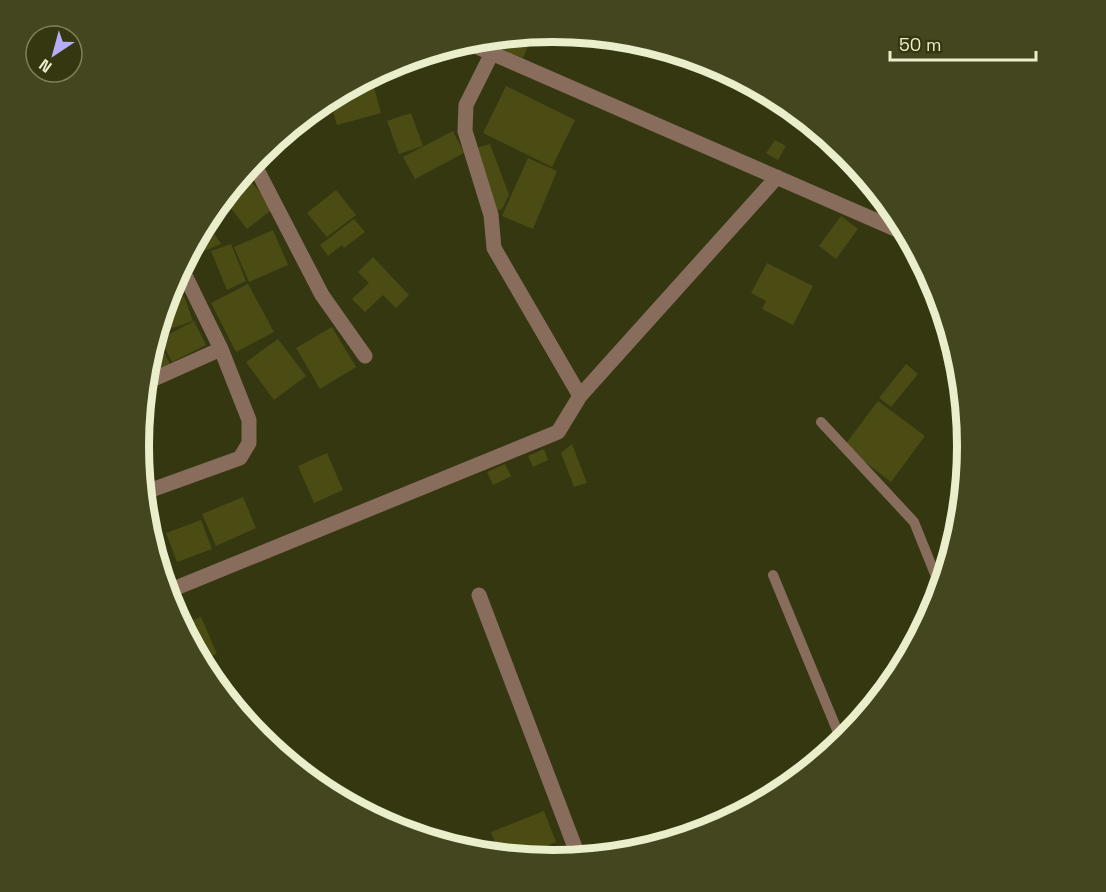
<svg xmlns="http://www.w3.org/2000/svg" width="1106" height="892" font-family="'Space Grotesk',sans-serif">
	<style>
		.building { fill: #4a4c14 }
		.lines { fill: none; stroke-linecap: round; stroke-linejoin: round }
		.service { stroke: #886d5d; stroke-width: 10 }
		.minor { stroke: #886d5d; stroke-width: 15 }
		.rim { fill: none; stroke: #ebeeca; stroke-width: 8 }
	</style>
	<rect width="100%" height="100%" fill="#353711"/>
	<path class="building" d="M507,36L529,44L523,58L495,48L499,37Z
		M372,80L381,113L337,125L329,98L352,86Z
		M506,86L575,120L552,167L483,133Z
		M411,113L423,146L399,154L387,121Z
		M453,131L464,153L415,179L403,157Z
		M775,140L786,146L778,160L766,153Z
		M490,144L509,195L502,209L495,211L475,148Z
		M528,158L557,171L533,229L502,216Z
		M247,176L273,209L247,229L223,198L229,190Z
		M336,190L356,215L327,237L307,213Z
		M841,216L858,229L836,259L819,246Z
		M354,219L365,232L344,248L342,245L328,256L320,245Z
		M206,220L221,244L197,254L192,246Z
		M273,230L288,265L249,282L234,247Z
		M231,244L246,281L227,290L211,251Z
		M373,257L409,295L396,308L383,295L365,312L352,299L369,283L358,272Z
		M767,263L813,286L793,325L762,309L766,301L751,293Z
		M176,277L182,293L166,300L170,287Z
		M248,284L274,332L236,352L211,303Z
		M184,296L193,321L158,333L157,331L165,303Z
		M194,321L206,345L172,362L160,339Z
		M332,327L356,367L320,389L296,348Z
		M278,339L306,376L274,400L246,362Z
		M158,340L170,364L156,371L149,357L153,342Z
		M148,359L154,370L146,375L147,365Z
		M906,364L918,374L891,407L879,398Z
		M878,401L925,436L891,482L844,446Z
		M572,444L587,483L574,487L561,453Z
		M544,449L548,460L533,467L528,456Z
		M327,453L343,490L314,503L298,466Z
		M505,464L511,476L493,485L487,472Z
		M243,497L256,528L216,546L202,514Z
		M201,520L212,549L177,562L166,533Z
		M201,617L217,654L200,661L181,625Z
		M544,811L556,842L544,847L549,860L500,855L491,832Z"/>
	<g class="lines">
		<path class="service" d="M821,422L914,522L941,589
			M773,575L842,742"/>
		<path class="minor" d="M466,42L907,234
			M492,53L466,105L465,131L491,215L494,248L580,396
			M253,162L322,295L365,356
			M145,383L221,349
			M143,493L240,458L249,443V420L221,349L181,267
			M166,592L558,432L580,396L777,177
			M479,595L579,858"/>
	</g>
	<path d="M0 0H1106V892H0ZM149 446a404 404 0 1 1 808 0a404 404 0 1 1-808 0Z" fill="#444620" fill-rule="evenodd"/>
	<path class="rim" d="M149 446a404 404 0 1 1 808 0a404 404 0 1 1-808 0Z"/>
	<g transform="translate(54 54) rotate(216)"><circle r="28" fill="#353711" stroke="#7e805b" stroke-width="1.5"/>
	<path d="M0-4.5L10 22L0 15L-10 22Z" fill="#b8abf7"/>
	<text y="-9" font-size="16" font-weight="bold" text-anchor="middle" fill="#ebeeca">N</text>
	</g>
	<path d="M890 51v9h146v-9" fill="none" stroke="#ebeeca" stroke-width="3"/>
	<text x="899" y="51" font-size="18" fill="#ebeeca" stroke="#353711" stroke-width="4.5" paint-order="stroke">50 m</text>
</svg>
